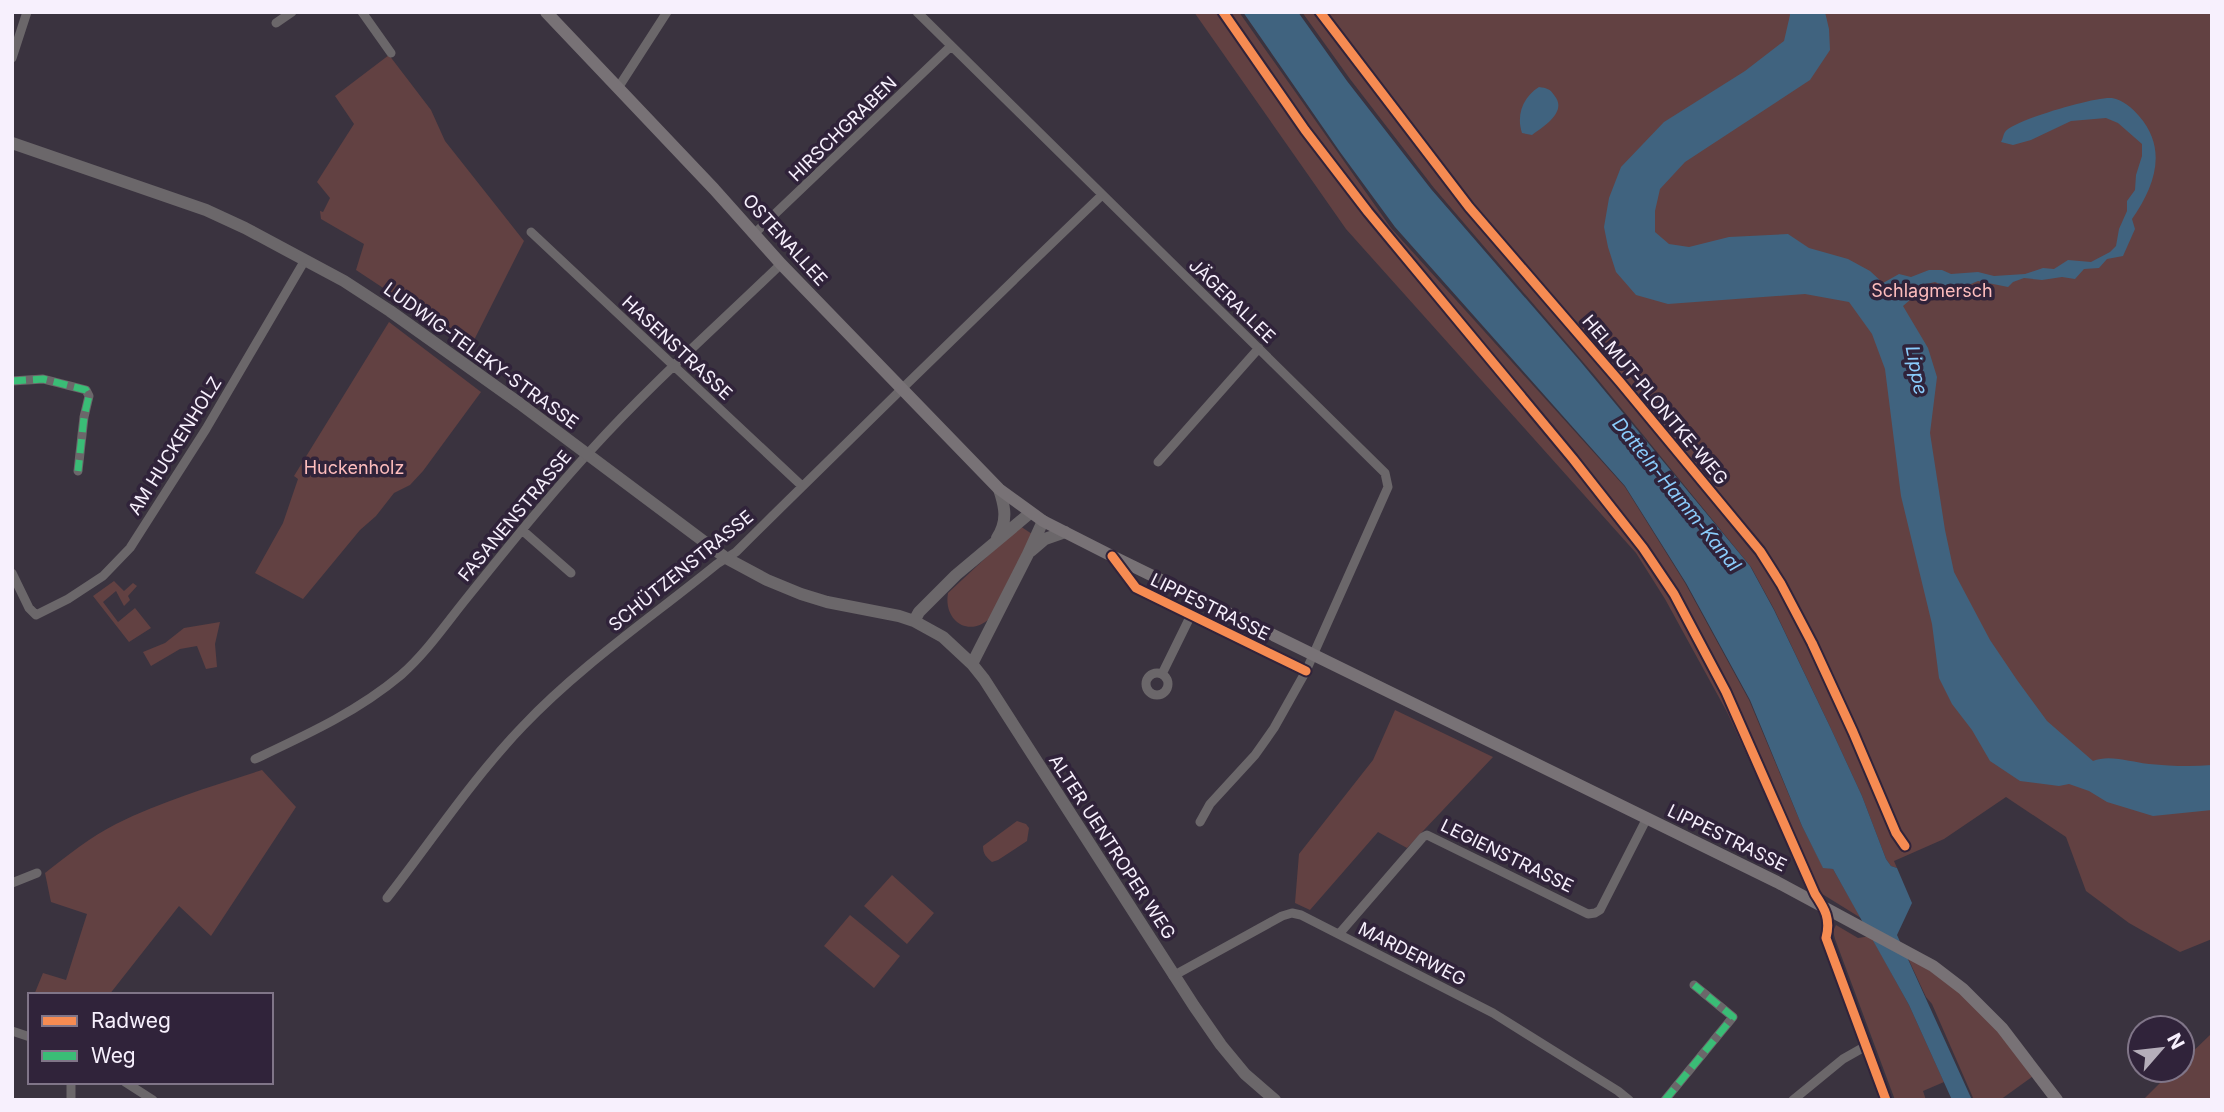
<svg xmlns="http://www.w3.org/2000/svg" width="2224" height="1112" font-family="Inter,sans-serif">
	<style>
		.green { fill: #624142 }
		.water { fill: #40637f }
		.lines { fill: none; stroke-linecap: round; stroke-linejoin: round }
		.minor { stroke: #6b676a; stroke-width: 9 }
		.tertiary { stroke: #6b676a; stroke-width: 12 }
		.secondary { stroke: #787276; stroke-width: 12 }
		.quiet { stroke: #3abd76; stroke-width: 7; stroke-dasharray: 14 7; stroke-linecap: butt }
		.cycleway-casing { stroke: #30233a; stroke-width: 13 }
		.cycleway { stroke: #f68b52; stroke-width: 9 }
		.labels { text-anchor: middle; stroke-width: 7; stroke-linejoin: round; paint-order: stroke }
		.street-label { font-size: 18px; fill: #f7f0fd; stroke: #30233a }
		.park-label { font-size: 18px; fill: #febdbd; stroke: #30233a }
		.water-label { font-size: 19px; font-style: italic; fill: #8bccfc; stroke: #30233a }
	</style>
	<rect width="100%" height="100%" fill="#3a333f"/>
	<path class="green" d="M1194,12H1239L1391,228L1625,487L1685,583L1749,700L1802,826L1823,867L1833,869L1861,918L1806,884L1727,712L1665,599L1636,553L1346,229Z
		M1302,12H2212V939L2180,952L2129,923L2086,891L2066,837L2006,797L1944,839L1894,861L1897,868L1891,866L1886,859L1862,796L1832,731L1774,609L1751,567L1595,376L1434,188L1350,79Z
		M389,55L431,110L445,141L524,241L469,350L415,309L356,270L364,244L321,219L320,211L323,212L330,198L317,182L354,124L335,96Z
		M389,322L481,392L423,471L410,485L394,493L376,516L360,530L303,599L255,573L283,523L298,479L294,476Z
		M1020,526L1032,534L991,617C970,639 943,621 948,593Z
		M114,581L124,591L133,583L137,586L128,596L130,600L124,606L116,591L103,602L118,622L135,608L151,628L129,642L93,596Z
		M220,622L215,644L217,667L206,669L197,646L180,649L151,666L143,652L165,643L184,628Z
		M1395,710L1493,757L1407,848L1378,832L1310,910L1295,903L1299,854L1373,760Z
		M262,770L296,807L211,936L179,906L109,995H34L43,973L66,980L87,914L51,902L45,873C67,856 90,837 116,824C162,801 213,786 262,770Z
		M1017,821L1026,824L1029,828L1027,841L998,860L992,862C986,857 983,854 983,846Z
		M892,875L934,913L907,944L864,906Z
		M850,915L900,956L874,988L824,946Z
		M1836,925L1858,938L1871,936L1909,1005L1944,1082L1923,1091L1926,1100H1895L1835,939L1833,931Z
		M1906,954L1967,995L2036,1074L2000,1100H1974L1932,1004L1926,997Z
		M2210,1035L2212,1100H2143L2173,1070H2182V1062Z"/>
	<path class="water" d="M1243,12H1298L1347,81L1431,189L1580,361L1750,566L1774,610L1832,731L1862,796L1886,859L1891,866L1897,868L1912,903L1897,935L1972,1100H1952L1909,1005L1833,869L1823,868L1802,826L1750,700L1686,583L1625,486L1395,227L1340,152Z
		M1789,12H1825L1829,29L1830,50L1810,80L1685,162L1660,189L1655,211V232L1669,244L1689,247L1729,237L1788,234L1809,248L1848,259L1870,271L1883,283L1899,274L1911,277L1929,270H1942L1951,274L1978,272L1994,276L2025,274L2043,268L2054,269L2068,260L2091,262L2110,252L2116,246L2119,229L2127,211V201L2135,190L2136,175L2142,156V144L2118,123L2106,118L2071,121L2031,140L2013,145L2001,142C2002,141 2004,133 2005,132C2014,120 2096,96 2112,98C2123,100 2132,108 2139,116C2168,149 2155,186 2132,219L2135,229L2123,256L2107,259L2099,268L2084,269L2075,279L2062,277L2042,280L2024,278L2013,282L2008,287L1978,281L1966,286L1947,287L1935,282L1922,285L1918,293L1903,306L1928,348L1937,377L1930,433L1945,530L1954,572L1990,640L2017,680L2047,721L2093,761C2109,754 2131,762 2149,764C2170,766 2191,767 2212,765V810L2153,816L2107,802L2089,791L2069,784L2059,786L2020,781L1990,761L1972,730L1952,704L1939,678L1932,624L1901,496L1885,369L1872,334L1849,302L1805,294L1668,304L1636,295L1616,272L1608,247L1604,227L1609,198L1621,167L1664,122L1745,71L1784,41L1790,15Z
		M1539,87C1547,88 1550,89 1554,95C1568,111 1545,126 1532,135L1522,133C1516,115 1523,97 1539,87Z"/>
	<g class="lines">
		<path class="minor" d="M362,12L391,53
			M917,12L1385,473L1388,487L1306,671L1274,728L1255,755L1210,804L1200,822
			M276,23L292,12
			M12,58L27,12
			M618,88L667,12
			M531,232L802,486
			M755,233L951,46
			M12,381L43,379L86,390L89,396L84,417L78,471
			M1158,462L1259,348
			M522,530L571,573
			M1115,560L1136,588L1306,671
			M12,573L29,608L36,615L68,599L103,576L130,548L206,429L305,260
			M1146 684a11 11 0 1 1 22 0a11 11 0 1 1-22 0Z
			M1162,674L1191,615
			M255,759C306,735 357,712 401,675C426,653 445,625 466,599C507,548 548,497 592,449C651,384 718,325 781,264
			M12,883L37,873
			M387,898C432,840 473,778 523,726C581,665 652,617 717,564L736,552C857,432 979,313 1102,195
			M1825,910L1829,924L1826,938L1886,1100
			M1339,934L1423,837L1427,835L1588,914L1595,913L1600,910L1647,818
			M1173,976L1282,916L1292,913L1301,915L1493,1013L1618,1091L1629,1100
			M12,1031L30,1037
			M125,1082L153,1100
			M71,1100V1082
			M1665,1100L1733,1017L1694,985
			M1793,1100L1843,1059L1866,1046"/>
		<path class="tertiary" d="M12,143L206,210L245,228L344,281L390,311L519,403L726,558L767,580L801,594L827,602L899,616L914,621L943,637L972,664L984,679L1194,1006L1221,1045L1245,1074L1275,1100
			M997,538C1008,521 1005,507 999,489
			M1031,551L1045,539L1065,532
			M914,621L919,612L956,575L1030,513
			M972,664L1028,554L1043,521"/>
		<path class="secondary" d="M546,12L714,189L781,264L999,489L1043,521L1112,556L1777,882L1933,966L1963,989L2002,1028L2057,1100"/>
		<path class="quiet" d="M12,381L43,379L86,390L89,396L84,417L78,471
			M1665,1100L1733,1017L1694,985"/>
		<defs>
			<path id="cycleway" d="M1223,12L1305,130L1368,212L1573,459L1643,548L1674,594L1726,692L1815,894C1825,909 1831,919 1826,938L1886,1100
				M1320,12L1469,207L1620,382L1760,551L1781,584L1812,643L1853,732L1896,833L1905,846
				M1112,556L1136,588L1306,671"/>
		</defs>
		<use href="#cycleway" class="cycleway-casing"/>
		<use href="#cycleway" class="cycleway"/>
	</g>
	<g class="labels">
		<g class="street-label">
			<text transform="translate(843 129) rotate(-44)" y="6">HIRSCHGRABEN</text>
			<text transform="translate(785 240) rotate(48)" y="6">OSTENALLEE</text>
			<text transform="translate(1232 301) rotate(44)" y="6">JÄGERALLEE</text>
			<text transform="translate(677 348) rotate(43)" y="6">HASENSTRASSE</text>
			<text transform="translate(481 356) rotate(36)" y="6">LUDWIG-TELEKY-STRASSE</text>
			<text transform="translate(1655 400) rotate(50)" y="6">HELMUT-PLONTKE-WEG</text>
			<text transform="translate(175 446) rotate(-58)" y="6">AM HUCKENHOLZ</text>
			<text transform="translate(515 516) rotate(-50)" y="6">FASANENSTRASSE</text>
			<text transform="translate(681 571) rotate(-39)" y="6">SCHÜTZENSTRASSE</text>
			<text transform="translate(1210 607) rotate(26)" y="6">LIPPESTRASSE</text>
			<text transform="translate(1727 838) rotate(26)" y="6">LIPPESTRASSE</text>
			<text transform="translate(1112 847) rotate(57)" y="6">ALTER UENTROPER WEG</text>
			<text transform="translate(1507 856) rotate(26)" y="6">LEGIENSTRASSE</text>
			<text transform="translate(1412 954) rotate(27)" y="6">MARDERWEG</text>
		</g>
		<g class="park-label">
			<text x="1932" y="297">Schlagmersch</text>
			<text x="354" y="474">Huckenholz</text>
		</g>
		<g class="water-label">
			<text transform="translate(1917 370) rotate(79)" y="7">Lippe</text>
			<text transform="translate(1677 494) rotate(51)" y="7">Datteln-Hamm-Kanal</text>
		</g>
	</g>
	<rect width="2224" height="1112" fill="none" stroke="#f7f0fd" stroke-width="28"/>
	<rect x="28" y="993" width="245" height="91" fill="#30233a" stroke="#807588" stroke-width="2"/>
	<rect x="42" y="1016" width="35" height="10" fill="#f68b52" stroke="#807588" stroke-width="2"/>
	<text x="91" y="1028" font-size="21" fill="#f7f0fd">Radweg</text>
	<rect x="42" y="1051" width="35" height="10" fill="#3abd76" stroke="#807588" stroke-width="2"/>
	<text x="91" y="1063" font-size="21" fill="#f7f0fd">Weg</text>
	<g transform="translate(2161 1049) rotate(62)"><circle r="33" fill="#30233a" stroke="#807588" stroke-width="2"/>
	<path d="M0-5L12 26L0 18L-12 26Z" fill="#b5aeba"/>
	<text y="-10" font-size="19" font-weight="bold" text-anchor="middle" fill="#f7f0fd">N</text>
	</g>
</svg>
